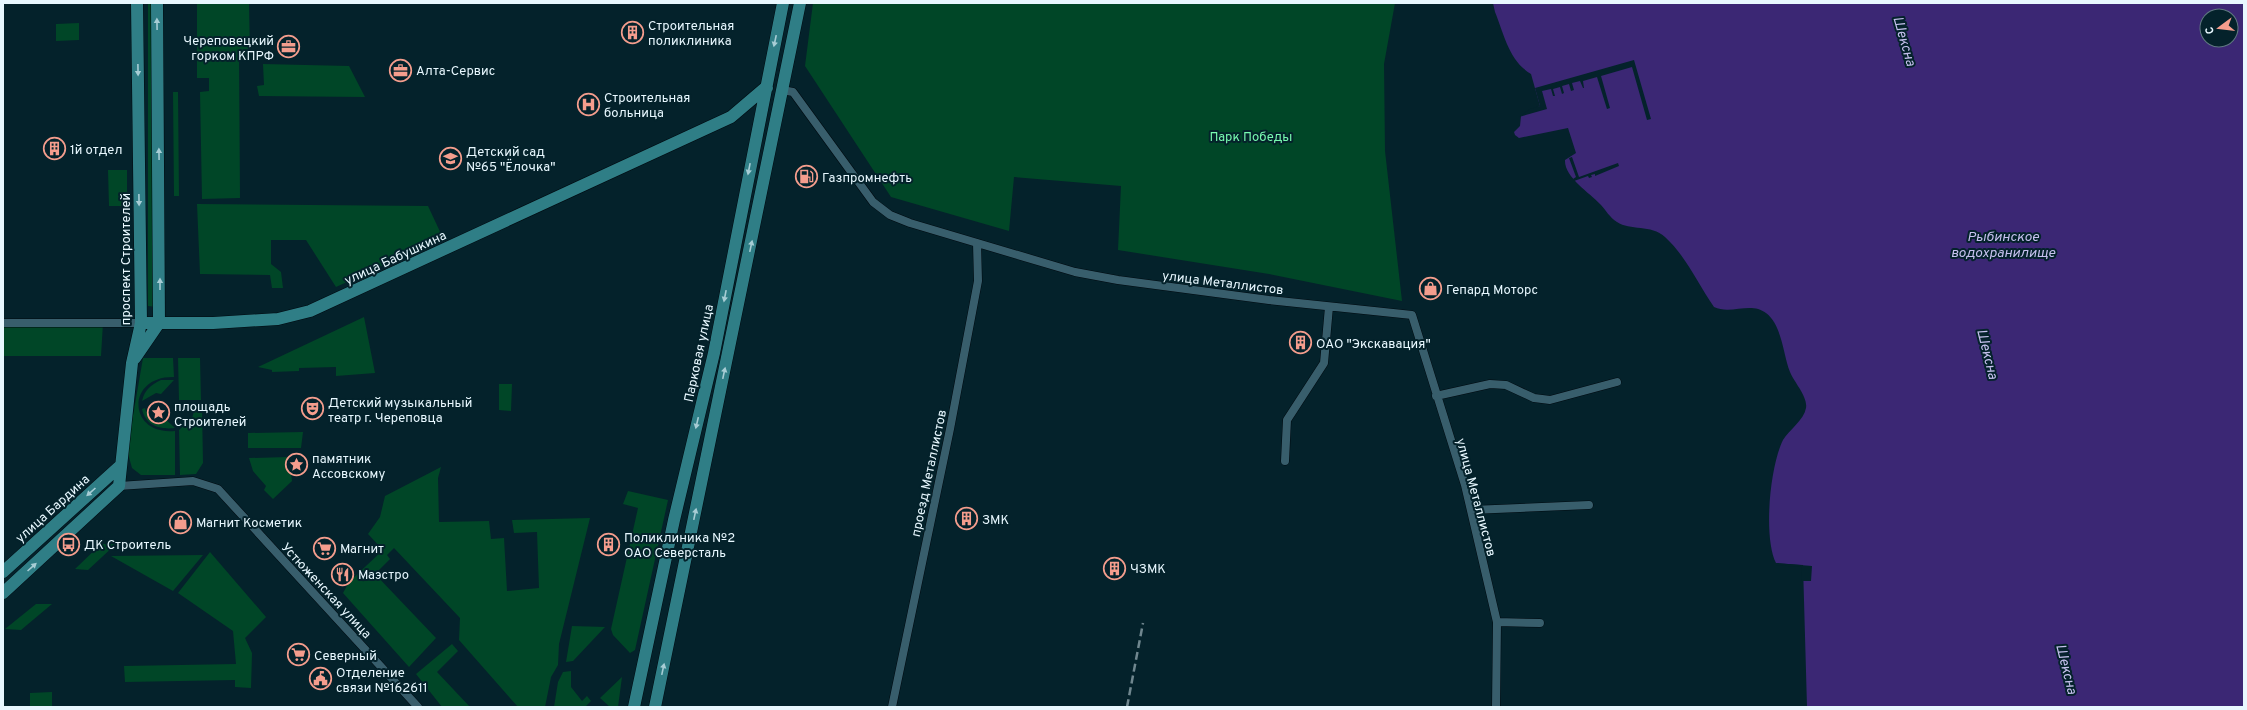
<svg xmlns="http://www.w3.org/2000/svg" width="2247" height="710" font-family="Overpass,sans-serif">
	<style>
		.green { fill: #004627 }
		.water { fill: #3b2774; fill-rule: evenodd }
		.pier { fill: #04222b }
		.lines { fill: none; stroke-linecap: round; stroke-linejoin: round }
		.street-casing { stroke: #000a10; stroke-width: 9 }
		.secondary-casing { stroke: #000a10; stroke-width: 13 }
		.street { stroke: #385e6c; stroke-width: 8 }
		.secondary { stroke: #2f7e86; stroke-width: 12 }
		.rail { stroke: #70878f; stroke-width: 2.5; stroke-dasharray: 8 4; stroke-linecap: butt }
		.oneway { fill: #a7cdd5 }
		.labels { text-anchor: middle; stroke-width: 4; stroke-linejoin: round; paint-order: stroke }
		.poi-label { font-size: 13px; fill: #e8f8ff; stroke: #04222b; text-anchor: start }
		.park-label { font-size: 13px; fill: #78fab0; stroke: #04222b }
		.street-label { font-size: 13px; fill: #e8f8ff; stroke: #04222b }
		.water-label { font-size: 14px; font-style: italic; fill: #c6c1ee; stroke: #04222b }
	</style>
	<rect width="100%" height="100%" fill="#04222b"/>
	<path class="green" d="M148,3H155L157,307L148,306Z
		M197,3H249L250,54L239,55L240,198L202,199L200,92L209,91V78H197Z
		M813,3H1395L1384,64L1385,151L1402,301L1269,274L1118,250L1121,186L1014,177L1009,231L891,197L805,66Z
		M79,23V40L56,41V24Z
		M263,64L349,66L365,97L259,96L257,86L264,85Z
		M173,92H178L179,196H174Z
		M108,170H127V206H109Z
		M197,204L428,206L443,238L336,287L306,240H271V264L281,272L283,288H272L270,275L200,274Z
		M364,317L375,373L336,376V367L299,368V371L272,372V370L258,367Z
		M3,323H103L101,356H3Z
		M143,358H173L174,377C125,376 128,436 175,431V475H141L132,468L127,450Z
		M178,358H200L201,400H179Z
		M161,380H174L161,394L156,393L142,401C145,389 151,385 161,380Z
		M499,384H512L511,411L499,410Z
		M145,408C147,416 155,418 162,416L175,428C160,430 145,425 142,409Z
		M195,408H202L203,463L196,474L180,475L179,430L192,418Z
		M303,432L301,448H248V433Z
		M289,457L292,481L273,499L264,490L266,486L253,471L249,458Z
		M441,467L438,478L439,522L489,521L491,539L504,538L507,591L539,588L537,532L514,533L512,520L590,518L559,644L558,665L551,677L545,707H518L459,640L460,618L394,548L387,555L390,559L375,574L436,638L409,667L343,593L349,582L383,550L368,534L380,517L385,496Z
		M628,491L668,500L635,650L630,653L613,635L611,629L638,508L623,504Z
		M101,544H116L88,570L75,569Z
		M210,552L266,617L245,638L252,653L251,688L235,687V680L125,682L124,666L236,664L233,631L178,593Z
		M203,555L173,591L111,556Z
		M36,604H52L21,630L5,629Z
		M572,626L605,627L573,661L566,662Z
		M452,644L458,651L437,672L470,707H442L416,674Z
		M571,671V687L582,701L587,696L591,701L585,707H554L558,682L563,672Z
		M622,677L618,707H610L600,698Z
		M52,692V707H30V693Z"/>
	<path class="water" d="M1493,3H2244V707H1807L1803,565L1776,563C1763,537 1770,466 1783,440C1789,430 1804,420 1806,408C1808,397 1794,382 1790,372C1783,354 1782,325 1766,313C1751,301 1731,315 1714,307C1698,284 1686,256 1665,237C1651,224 1630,231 1617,222C1610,218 1605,209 1600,204C1590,193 1564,177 1565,160L1576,153L1568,128L1519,138L1515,135L1514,132L1520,126L1521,116L1540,106L1531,74C1509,61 1504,34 1495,12ZM2207,16H2231V40H2207Z"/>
	<path class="pier" d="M1634,60L1651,119L1647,120L1632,67L1601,76L1610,108L1607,109L1597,77L1583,81L1584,88H1583L1580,81L1572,83L1574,90L1571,91L1569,84L1562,86L1564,93L1562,94L1560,87L1553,89L1555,96H1553L1551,89L1542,91L1547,109L1519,117L1530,109L1540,106L1535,88Z
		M1572,157L1579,177L1618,163L1619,166L1595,176V174L1591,175L1592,177L1589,178L1588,176L1574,181L1573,179L1576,177L1569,158Z
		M1776,563L1812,566L1811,581H1802L1801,567L1776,565Z"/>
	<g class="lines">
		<defs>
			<path id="street" d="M782,90L793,92L873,202L890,215L910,223L1075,272L1118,280L1269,300L1412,315L1465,485L1497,622L1496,707
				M3,323H141
				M1436,396L1490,384L1506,385L1534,398L1550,400L1617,382
				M1285,461L1287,420L1324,363L1329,307
				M119,486L193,481L218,489L418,707
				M1471,510L1589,505
				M1497,622L1540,623
				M892,707L950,429L978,281L977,243"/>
			<path id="secondary" d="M141,323H213L278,319L310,311L731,117L765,88H767
				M135,358L159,323L157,3
				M3,572L120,466
				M3,593L119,486L132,363L141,323L137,3
				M634,707L674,520L714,353L783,3
				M655,707L800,3"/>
		</defs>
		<use href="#street" class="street-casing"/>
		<use href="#secondary" class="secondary-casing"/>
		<use href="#street" class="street"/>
		<use href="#secondary" class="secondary"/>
		<path class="rail" d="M1127,707L1143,623"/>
	</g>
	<defs><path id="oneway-solid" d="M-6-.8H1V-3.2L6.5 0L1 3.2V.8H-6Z"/></defs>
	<g class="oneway">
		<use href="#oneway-solid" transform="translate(157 24) rotate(-91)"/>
		<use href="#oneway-solid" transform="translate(775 41) rotate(102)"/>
		<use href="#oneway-solid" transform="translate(138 70) rotate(89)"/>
		<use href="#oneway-solid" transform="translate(159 154) rotate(-91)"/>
		<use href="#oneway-solid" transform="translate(749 169) rotate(101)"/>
		<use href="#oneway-solid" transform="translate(139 200) rotate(89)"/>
		<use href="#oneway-solid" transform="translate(751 246) rotate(-78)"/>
		<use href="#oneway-solid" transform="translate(160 284) rotate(-90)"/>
		<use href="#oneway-solid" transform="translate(725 296) rotate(101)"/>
		<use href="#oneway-solid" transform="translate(724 373) rotate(-78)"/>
		<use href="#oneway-solid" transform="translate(697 423) rotate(103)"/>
		<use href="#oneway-solid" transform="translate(91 492) rotate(138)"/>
		<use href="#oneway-solid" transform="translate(695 514) rotate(-78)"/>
		<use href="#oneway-solid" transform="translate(32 567) rotate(-42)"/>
		<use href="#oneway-solid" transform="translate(663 669) rotate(-78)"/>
	</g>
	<defs>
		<symbol id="building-ring" viewBox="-11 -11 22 22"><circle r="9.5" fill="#04222b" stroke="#f49d8d" stroke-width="1.5"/><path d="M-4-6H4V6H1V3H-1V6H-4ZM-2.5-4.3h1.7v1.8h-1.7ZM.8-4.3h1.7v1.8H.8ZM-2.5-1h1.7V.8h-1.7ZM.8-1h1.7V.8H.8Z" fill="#f49d8d"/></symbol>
		<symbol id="office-ring" viewBox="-11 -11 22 22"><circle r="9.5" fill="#04222b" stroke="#f49d8d" stroke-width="1.5"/><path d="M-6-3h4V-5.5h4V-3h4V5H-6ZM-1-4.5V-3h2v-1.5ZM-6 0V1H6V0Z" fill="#f49d8d"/></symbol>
		<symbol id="hospital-ring" viewBox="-11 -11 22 22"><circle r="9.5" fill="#04222b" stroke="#f49d8d" stroke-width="1.5"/><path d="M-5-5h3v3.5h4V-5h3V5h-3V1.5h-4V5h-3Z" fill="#f49d8d"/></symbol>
		<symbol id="school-ring" viewBox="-11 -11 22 22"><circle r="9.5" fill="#04222b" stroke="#f49d8d" stroke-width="1.5"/><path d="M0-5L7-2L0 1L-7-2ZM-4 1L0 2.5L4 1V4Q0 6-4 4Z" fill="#f49d8d"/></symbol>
		<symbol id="fuel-ring" viewBox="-11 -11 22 22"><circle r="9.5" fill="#04222b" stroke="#f49d8d" stroke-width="1.5"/><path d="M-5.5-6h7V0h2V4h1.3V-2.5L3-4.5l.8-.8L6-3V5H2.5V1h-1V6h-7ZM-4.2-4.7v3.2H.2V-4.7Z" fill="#f49d8d"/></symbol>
		<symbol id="shop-ring" viewBox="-11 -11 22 22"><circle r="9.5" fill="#04222b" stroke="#f49d8d" stroke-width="1.5"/><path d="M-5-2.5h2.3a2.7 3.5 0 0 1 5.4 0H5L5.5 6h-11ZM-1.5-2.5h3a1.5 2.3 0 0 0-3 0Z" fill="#f49d8d"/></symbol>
		<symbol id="theatre-ring" viewBox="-11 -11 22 22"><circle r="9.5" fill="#04222b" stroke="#f49d8d" stroke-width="1.5"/><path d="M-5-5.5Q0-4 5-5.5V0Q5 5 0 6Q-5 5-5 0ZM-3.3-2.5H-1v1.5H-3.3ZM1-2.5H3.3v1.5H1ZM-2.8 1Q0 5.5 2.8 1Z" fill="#f49d8d"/></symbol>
		<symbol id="sight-ring" viewBox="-11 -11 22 22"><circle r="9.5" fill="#04222b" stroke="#f49d8d" stroke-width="1.5"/><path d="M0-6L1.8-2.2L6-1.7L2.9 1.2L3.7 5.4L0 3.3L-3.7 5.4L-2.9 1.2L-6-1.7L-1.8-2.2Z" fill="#f49d8d"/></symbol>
		<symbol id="bus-ring" viewBox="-11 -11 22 22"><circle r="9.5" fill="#04222b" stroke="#f49d8d" stroke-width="1.5"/><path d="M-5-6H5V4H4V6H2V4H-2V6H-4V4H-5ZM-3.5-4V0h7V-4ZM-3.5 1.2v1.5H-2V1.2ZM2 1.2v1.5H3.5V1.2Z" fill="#f49d8d"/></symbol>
		<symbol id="supermarket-ring" viewBox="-11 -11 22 22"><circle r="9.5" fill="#04222b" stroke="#f49d8d" stroke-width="1.5"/><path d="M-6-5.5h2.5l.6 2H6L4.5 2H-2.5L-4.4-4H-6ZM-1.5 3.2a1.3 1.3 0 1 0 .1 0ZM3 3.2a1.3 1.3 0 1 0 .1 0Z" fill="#f49d8d"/></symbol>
		<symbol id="restaurant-ring" viewBox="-11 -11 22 22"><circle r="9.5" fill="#04222b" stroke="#f49d8d" stroke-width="1.5"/><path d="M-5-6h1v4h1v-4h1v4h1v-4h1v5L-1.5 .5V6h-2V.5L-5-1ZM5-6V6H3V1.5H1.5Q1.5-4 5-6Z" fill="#f49d8d"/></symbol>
		<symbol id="civic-ring" viewBox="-11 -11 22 22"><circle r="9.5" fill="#04222b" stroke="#f49d8d" stroke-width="1.5"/><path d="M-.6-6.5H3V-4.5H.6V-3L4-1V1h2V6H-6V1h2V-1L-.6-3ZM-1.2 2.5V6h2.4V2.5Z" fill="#f49d8d"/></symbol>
	</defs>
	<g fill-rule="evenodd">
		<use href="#building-ring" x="620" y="20" width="25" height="25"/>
		<use href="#office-ring" x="276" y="34" width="25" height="25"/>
		<use href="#office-ring" x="388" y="58" width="25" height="25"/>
		<use href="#hospital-ring" x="576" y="92" width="25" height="25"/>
		<use href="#building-ring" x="42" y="136" width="25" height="25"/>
		<use href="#school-ring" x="438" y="146" width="25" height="25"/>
		<use href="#fuel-ring" x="794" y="164" width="25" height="25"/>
		<use href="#shop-ring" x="1418" y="276" width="25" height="25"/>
		<use href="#building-ring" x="1288" y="330" width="25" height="25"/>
		<use href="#theatre-ring" x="300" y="396" width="25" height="25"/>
		<use href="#sight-ring" x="146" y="400" width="25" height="25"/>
		<use href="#sight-ring" x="284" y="452" width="25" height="25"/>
		<use href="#building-ring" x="954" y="506" width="25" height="25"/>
		<use href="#shop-ring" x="168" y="510" width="25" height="25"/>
		<use href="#bus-ring" x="56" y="532" width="25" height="25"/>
		<use href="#building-ring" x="596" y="532" width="25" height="25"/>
		<use href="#supermarket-ring" x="312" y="536" width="25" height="25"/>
		<use href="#building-ring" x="1102" y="556" width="25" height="25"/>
		<use href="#restaurant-ring" x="330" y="562" width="25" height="25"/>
		<use href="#supermarket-ring" x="286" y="642" width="25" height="25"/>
		<use href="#civic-ring" x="308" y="666" width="25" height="25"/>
	</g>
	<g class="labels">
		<g class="poi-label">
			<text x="648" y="30">Строительная<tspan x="648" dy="15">поликлиника</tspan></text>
			<text x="274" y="45" text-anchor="end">Череповецкий<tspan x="274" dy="15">горком КПРФ</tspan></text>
			<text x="416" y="75">Алта-Сервис</text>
			<text x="604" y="102">Строительная<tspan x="604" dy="15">больница</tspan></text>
			<text x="70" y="154">1й отдел</text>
			<text x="466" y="156">Детский сад<tspan x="466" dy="15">№65 "Ёлочка"</tspan></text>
			<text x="822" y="182">Газпромнефть</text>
			<text x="1446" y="294">Гепард Моторс</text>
			<text x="1316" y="348">ОАО "Экскавация"</text>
			<text x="328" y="407">Детский музыкальный<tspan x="328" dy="15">театр г. Череповца</tspan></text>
			<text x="174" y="411">площадь<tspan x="174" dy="15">Строителей</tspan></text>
			<text x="312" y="463">памятник<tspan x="312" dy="15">Ассовскому</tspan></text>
			<text x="982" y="524">ЗМК</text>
			<text x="196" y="527">Магнит Косметик</text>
			<text x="624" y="542">Поликлиника №2<tspan x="624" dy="15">ОАО Северсталь</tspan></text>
			<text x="84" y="549">ДК Строитель</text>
			<text x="340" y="553">Магнит</text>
			<text x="1130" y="573">ЧЗМК</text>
			<text x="358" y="579">Маэстро</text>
			<text x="314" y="660">Северный</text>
			<text x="336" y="677">Отделение<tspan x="336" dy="15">связи №162611</tspan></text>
		</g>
		<g class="park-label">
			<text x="1251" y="141">Парк Победы</text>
		</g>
		<g class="street-label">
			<text transform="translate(395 257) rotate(-25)" y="5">улица Бабушкина</text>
			<text transform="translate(125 259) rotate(-90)" y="5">проспект Строителей</text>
			<text transform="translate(1223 282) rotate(7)" y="5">улица Металлистов</text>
			<text transform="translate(698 353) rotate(-78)" y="5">Парковая улица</text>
			<text transform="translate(928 473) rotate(-78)" y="5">проезд Металлистов</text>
			<text transform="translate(1477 497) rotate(75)" y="5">улица Металлистов</text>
			<text transform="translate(52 508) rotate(-42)" y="5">улица Бардина</text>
			<text transform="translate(327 590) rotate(47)" y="5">Устюженская улица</text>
		</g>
		<g class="water-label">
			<text transform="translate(1905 41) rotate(74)" y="5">Шексна</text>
			<text x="2003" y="241">Рыбинское<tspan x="2003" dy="16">водохранилище</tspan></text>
			<text transform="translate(1988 354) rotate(76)" y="5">Шексна</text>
			<text transform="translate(2067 669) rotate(76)" y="5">Шексна</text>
		</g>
	</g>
	<rect width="2247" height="710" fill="none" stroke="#e8f8ff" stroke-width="8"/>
	<g transform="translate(2219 28) rotate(255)"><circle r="19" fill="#04222b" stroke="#5f7880"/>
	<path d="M0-3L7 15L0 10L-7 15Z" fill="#f49d8d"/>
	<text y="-6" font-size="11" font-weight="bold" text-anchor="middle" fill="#e8f8ff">С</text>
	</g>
</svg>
